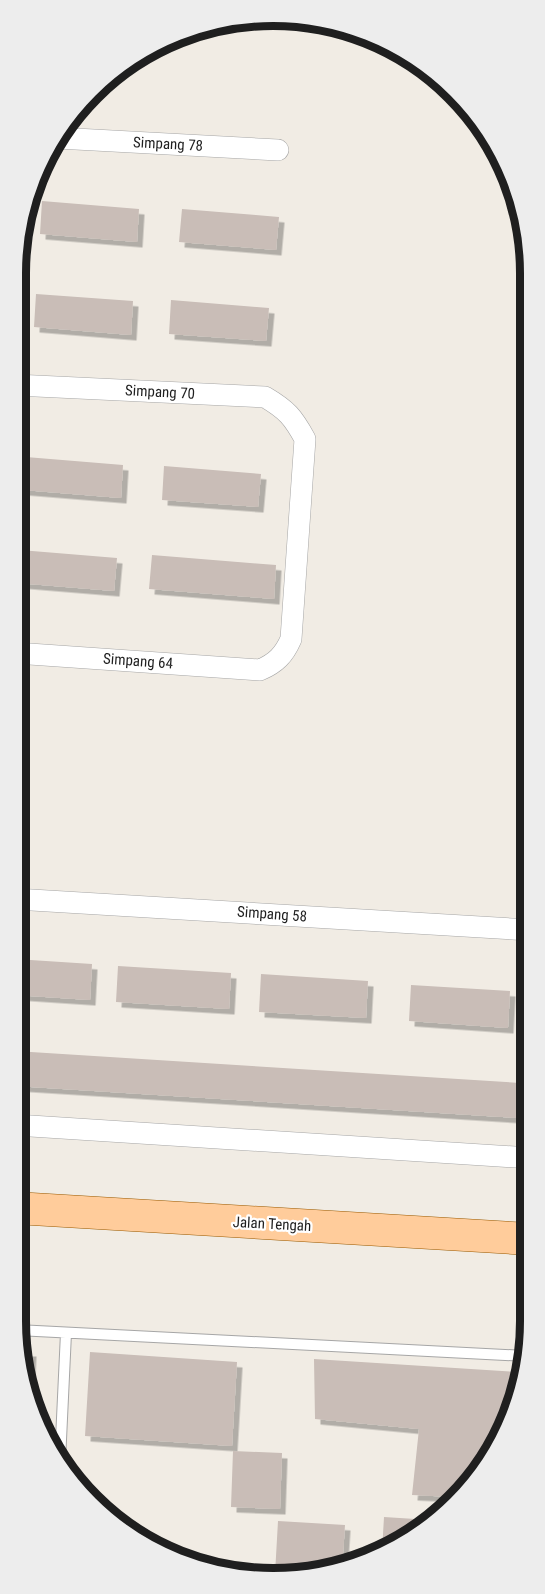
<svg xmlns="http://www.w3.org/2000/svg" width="545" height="1594" font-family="'Roboto Condensed',sans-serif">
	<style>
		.building { fill: #c9bdb7; filter: url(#shadow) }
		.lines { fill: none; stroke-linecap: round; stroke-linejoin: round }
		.lane-casing { stroke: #a6a6a6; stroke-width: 12 }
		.street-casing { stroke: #a6a6a6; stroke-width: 22 }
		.primary-casing { stroke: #9a5a00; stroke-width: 33 }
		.lane { stroke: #fff; stroke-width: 10 }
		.street { stroke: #fff; stroke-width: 21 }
		.primary { stroke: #ffcc9b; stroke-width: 32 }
		.labels { text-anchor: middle; stroke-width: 4.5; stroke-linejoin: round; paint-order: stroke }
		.street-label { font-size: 15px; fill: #1f1f1f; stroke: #fff }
		.rim { fill: none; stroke: #1f1f1f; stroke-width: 8 }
	</style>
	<defs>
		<filter id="shadow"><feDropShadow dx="5.5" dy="5.5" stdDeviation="0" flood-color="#0004"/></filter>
	</defs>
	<rect width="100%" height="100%" fill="#f1ece4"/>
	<path class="building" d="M42,201L139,209L137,242L40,234Z
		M182,209L279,217L276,250L179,242Z
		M36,294L133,301L131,335L34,327Z
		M171,300L269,308L266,341L169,334Z
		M26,457L123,465L121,498L23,490Z
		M164,466L261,474L258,507L162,500Z
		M20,550L117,558L114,591L17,583Z
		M152,555L276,565L274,599L149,589Z
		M15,959L92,964L90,1000L15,995Z
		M118,966L231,973L229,1009L116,1002Z
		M261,974L368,981L366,1018L259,1012Z
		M411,985L510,991L508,1028L409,1021Z
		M15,1051L520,1083L518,1118L15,1086Z
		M21,1351H31L29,1389H28Z
		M90,1352L237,1362L232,1446L85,1436Z
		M314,1359L517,1372L518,1361L525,1362L521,1388L486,1465L454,1497L412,1495L419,1429L315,1419Z
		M233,1451L282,1453L280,1509L231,1507Z
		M384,1517L431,1520L416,1535L382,1551Z
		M278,1521L345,1525L342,1569L339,1570L275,1574Z"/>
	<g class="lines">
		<defs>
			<path id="lane" d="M17,1330L526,1356
				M60,1461L66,1333"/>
			<path id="street" d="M57,138L278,150
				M15,385L265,397C287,410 293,417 305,439L291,639C284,655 276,663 260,670L15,653
				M15,899L529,930
				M15,1125L530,1158"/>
			<path id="primary" d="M15,1208L530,1239"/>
		</defs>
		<use href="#lane" class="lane-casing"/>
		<use href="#street" class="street-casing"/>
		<use href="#primary" class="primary-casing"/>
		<use href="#lane" class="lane"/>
		<use href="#street" class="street"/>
		<use href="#primary" class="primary"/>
	</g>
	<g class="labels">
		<g class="street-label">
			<text transform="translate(168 144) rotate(3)" y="5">Simpang 78</text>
			<text transform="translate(160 392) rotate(3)" y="5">Simpang 70</text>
			<text transform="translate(138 661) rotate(4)" y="5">Simpang 64</text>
			<text transform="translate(272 914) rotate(4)" y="5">Simpang 58</text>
			<text transform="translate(272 1224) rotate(3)" y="5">Jalan Tengah</text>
		</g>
	</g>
	<path d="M0 0H545V1594H0ZM273 26H273A247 247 0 0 1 520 273V1321A247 247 0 0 1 273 1568H273A247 247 0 0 1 26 1321V273A247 247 0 0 1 273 26Z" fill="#ededed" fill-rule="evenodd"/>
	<path class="rim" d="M273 26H273A247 247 0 0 1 520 273V1321A247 247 0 0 1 273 1568H273A247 247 0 0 1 26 1321V273A247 247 0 0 1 273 26Z"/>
</svg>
